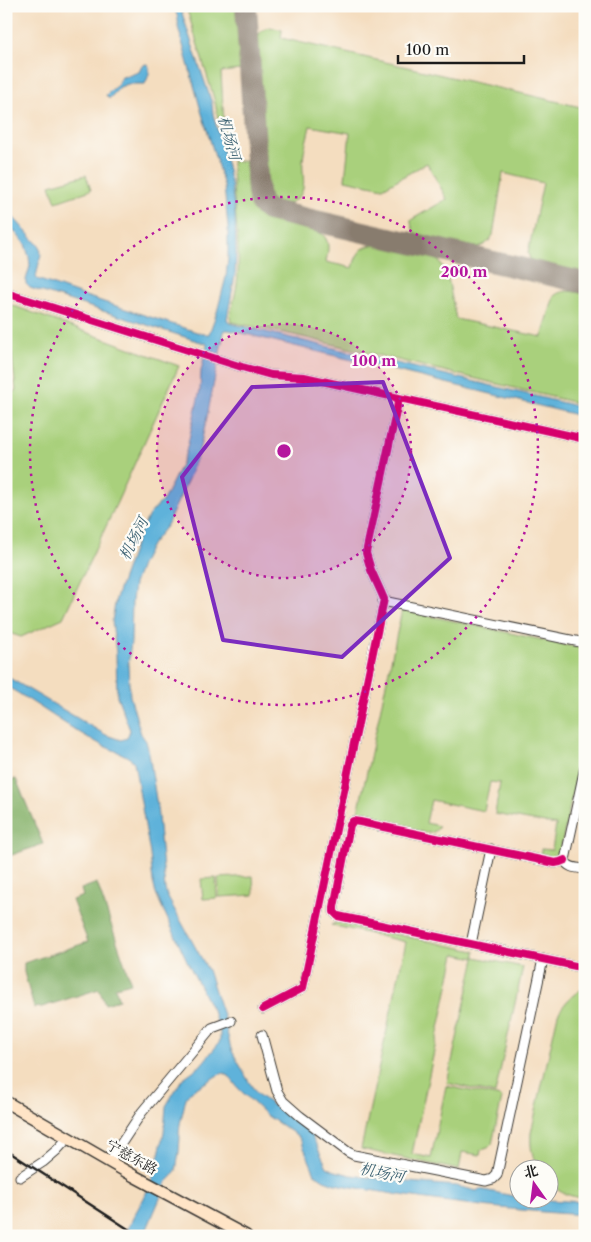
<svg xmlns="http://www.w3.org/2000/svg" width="591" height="1242" font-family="'Libre Caslon Text','Noto Serif SC',serif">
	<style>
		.green { fill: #a9d07b; stroke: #62764c }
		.forest { fill: #86b26b; stroke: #516744 }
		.water { fill: #5fb2da; stroke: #3e677b }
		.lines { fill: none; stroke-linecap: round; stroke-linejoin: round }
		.taxiway { stroke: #887c6e; stroke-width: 22 }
		.street-casing { stroke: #3c3934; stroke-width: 11 }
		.secondary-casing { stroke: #3c3934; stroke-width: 14 }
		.street { stroke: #fff; stroke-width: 9 }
		.secondary { stroke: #ffe4c6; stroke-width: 11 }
		.rail { stroke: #1c1c1c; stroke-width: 2.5 }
		.cycleway-casing { stroke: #fdfcf7; stroke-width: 11 }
		.cycleway { stroke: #d6006c; stroke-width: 8 }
		.marked { fill: #7b2cbf; fill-opacity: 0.2; stroke: #7b2cbf; stroke-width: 4; stroke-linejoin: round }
		.ring { fill: none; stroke: #b5179e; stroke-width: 2.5; stroke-dasharray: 2.5 5 }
		.labels { text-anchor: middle; stroke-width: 4.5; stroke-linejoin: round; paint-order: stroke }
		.street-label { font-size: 14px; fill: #1c1c1c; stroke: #fdfcf7 }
		.water-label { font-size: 15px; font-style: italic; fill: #3a6071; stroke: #fdfcf7 }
		.centre { fill: #b5179e; stroke: #fdfcf7; stroke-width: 2.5 }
		.ring-label { font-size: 15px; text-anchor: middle; font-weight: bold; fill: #b5179e; stroke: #fdfcf7; stroke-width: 4.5; stroke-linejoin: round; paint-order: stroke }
	</style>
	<rect width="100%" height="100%" fill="#fdfcf7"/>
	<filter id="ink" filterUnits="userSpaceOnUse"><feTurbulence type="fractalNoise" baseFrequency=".02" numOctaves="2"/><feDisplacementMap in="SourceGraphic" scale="10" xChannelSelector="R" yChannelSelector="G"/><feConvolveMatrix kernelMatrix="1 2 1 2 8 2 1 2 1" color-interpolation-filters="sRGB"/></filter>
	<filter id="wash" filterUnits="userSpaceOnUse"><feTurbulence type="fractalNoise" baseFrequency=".0096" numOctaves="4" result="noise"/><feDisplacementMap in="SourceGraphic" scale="20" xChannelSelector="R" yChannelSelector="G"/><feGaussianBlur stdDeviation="1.12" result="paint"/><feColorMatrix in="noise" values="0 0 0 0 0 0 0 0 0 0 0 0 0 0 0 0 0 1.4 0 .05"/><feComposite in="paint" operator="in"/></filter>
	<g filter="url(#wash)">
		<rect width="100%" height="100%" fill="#f4ddbf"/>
		<path class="green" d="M186,6H236L240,70L221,72L225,141L222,142L215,102Z
			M270,27L282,30L281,38L585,108V273L537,262L530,259L528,253L543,183L503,173L493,235C488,243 485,246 476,247L418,236C413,230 411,227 411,220L447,199L427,163L383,188L345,180L350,133L310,126C308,136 304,148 303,160C301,176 311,195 289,203C284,205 279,205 274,202C267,198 266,194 264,187L257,40C259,32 262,30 270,27Z
			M232,161H246C247,174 246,196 253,207C266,229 318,221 326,239C330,246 327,255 326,262L353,268C356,254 361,246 376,244L431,257L439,261L447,273L456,319L542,337L554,296C563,288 574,292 585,294V405L294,335L231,322L230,317C233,302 238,286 238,271C240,234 232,198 232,161Z
			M86,175L91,190L56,202L50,185Z
			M6,303L179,366L109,520L63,618L21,637L6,632V396L16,391Z
			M402,610L585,649V737L559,856C552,860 548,859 541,854V849L552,850L556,825L495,814L500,783L490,782L484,811L431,800L426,823L439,826C436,832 433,833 426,833L361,817L358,813Z
			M253,876L254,895L219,897L218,878Z
			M216,878L217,898L203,899L201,879Z
			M338,922L475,951V957L523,967L495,1094L447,1083L475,958L455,954L412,1154L431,1158L446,1086L501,1097L502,1098L492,1144L488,1148L481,1150L480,1155L462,1152L459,1170L361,1149L406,942L331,925Z
			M585,987V1198C571,1197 559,1193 549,1183L548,1170L538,1169C532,1157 530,1147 531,1133L558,1014C565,1002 573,994 585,987Z"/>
		<path class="forest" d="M16,779L43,844L6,857V781Z
			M97,883L131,983L115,987L119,1000L105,1004L99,989L42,1007L34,1008L24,972V963L88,942L72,900L83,896L81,889Z"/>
		<path class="water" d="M171,6H180L181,10L196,56L212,103L213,114L226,162L231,184L235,215L236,252L235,275L227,319L229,323L585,408V417L229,330H225L224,332L206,422L200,447L191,473L167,525L151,545L141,565L134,584L132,601L131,642L128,666L129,683L130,696L141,734L146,741L149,753L157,806L165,889L167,896L208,970L223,1015L231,1049L249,1082L257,1094L310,1132L327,1167L335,1171L351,1175L397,1181L457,1186L477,1191L479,1189L518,1197V1200H547L585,1202V1215C501,1210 417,1199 335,1184L324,1180L315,1174L302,1143L298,1136L266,1115L238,1088L229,1076L224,1073L218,1075L190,1092L186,1098L180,1124L179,1133L180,1137L179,1152L176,1171L172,1177L167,1182L144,1236H124L136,1212L144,1198L155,1172L164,1132L166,1106L182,1079L200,1066L219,1043L220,1039V1032L214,1014L189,965L156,894L153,882L150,854L134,762C126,753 110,750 100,744C67,727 38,704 6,686V676L106,735L121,740L127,738L130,730L117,696L116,653L112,621L116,598L137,539L149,515L164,499L179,469L186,452L200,390L201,371L207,344L30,288L26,284V280L30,266L29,257L25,244L6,221V209L40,247L41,254L36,277L37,279L82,295L203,334H209L217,312L226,277L228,258V227L224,186L200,107L178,27C179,19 177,11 171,6Z
			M146,64H148C151,72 148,77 145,84H128L120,87L109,99L106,95L116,86L122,77L127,76L139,72L142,66Z"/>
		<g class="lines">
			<path class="taxiway" d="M246,6L258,192L260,203L268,210L585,283"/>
		</g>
	</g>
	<g filter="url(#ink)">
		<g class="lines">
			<defs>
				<path id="street" d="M6,293L242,367L271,375L304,377L585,439
					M383,601L585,643
					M585,767L565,860C567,868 577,868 585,869
					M565,860L560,862L555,863L360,822L353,821L350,825L334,907V912L338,916L585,968
					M471,944L491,849
					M263,1009L303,988L384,599L381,592L371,570L366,553L399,398
					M262,1035L277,1091L283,1101L300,1116L348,1152L354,1155L486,1181L493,1179L497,1175L543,959
					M109,1162L142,1112L212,1028L231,1021
					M20,1177L43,1162L57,1150L68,1138"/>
				<path id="secondary" d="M6,1102L134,1176L246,1236"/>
			</defs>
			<use href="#street" class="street-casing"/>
			<use href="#secondary" class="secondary-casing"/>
			<use href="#street" class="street"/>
			<use href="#secondary" class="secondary"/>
			<path class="rail" d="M6,1150L139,1236"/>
			<defs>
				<path id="cycleway" d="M6,293L242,367L271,375L304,377L585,439
					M565,860L560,862L555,863L360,822L353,821L350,825L334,907V912L338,916L585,968
					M263,1009L303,988L384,599L381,592L371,570L366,553L399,398"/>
			</defs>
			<use href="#cycleway" class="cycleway-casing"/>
			<use href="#cycleway" class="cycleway"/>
		</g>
	</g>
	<path class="marked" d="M383,382L450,558L342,657L223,640L182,477L252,387Z"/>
	<circle cx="284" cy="451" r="127" fill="#b5179e" fill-opacity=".12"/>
	<g class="ring">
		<circle cx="284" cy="451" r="127"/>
		<circle cx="284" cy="451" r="254"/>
	</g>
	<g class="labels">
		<g class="street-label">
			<text transform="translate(132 1157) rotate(29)" y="5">宁慈东路</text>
		</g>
		<g class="water-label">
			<text transform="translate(229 138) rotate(74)" y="5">机场河</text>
			<text transform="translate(134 539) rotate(-63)" y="5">机场河</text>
			<text transform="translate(382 1173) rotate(11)" y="5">机场河</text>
		</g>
	</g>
	<circle cx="284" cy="451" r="8" class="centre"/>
	<g class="ring-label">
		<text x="464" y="277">200 m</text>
		<text x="374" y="366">100 m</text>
	</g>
	<rect width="591" height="1242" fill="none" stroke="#fdfcf7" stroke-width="25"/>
	<g transform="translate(534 1184) rotate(346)"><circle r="24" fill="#fdfcf7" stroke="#a3a29f"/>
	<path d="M0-4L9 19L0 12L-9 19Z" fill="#b5179e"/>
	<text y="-8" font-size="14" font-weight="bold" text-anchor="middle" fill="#1c1c1c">北</text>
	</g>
	<path d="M398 55v8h126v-8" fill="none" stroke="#1c1c1c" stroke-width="2.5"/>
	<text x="406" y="55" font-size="15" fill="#1c1c1c" stroke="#fdfcf7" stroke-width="4" paint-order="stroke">100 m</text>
</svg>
